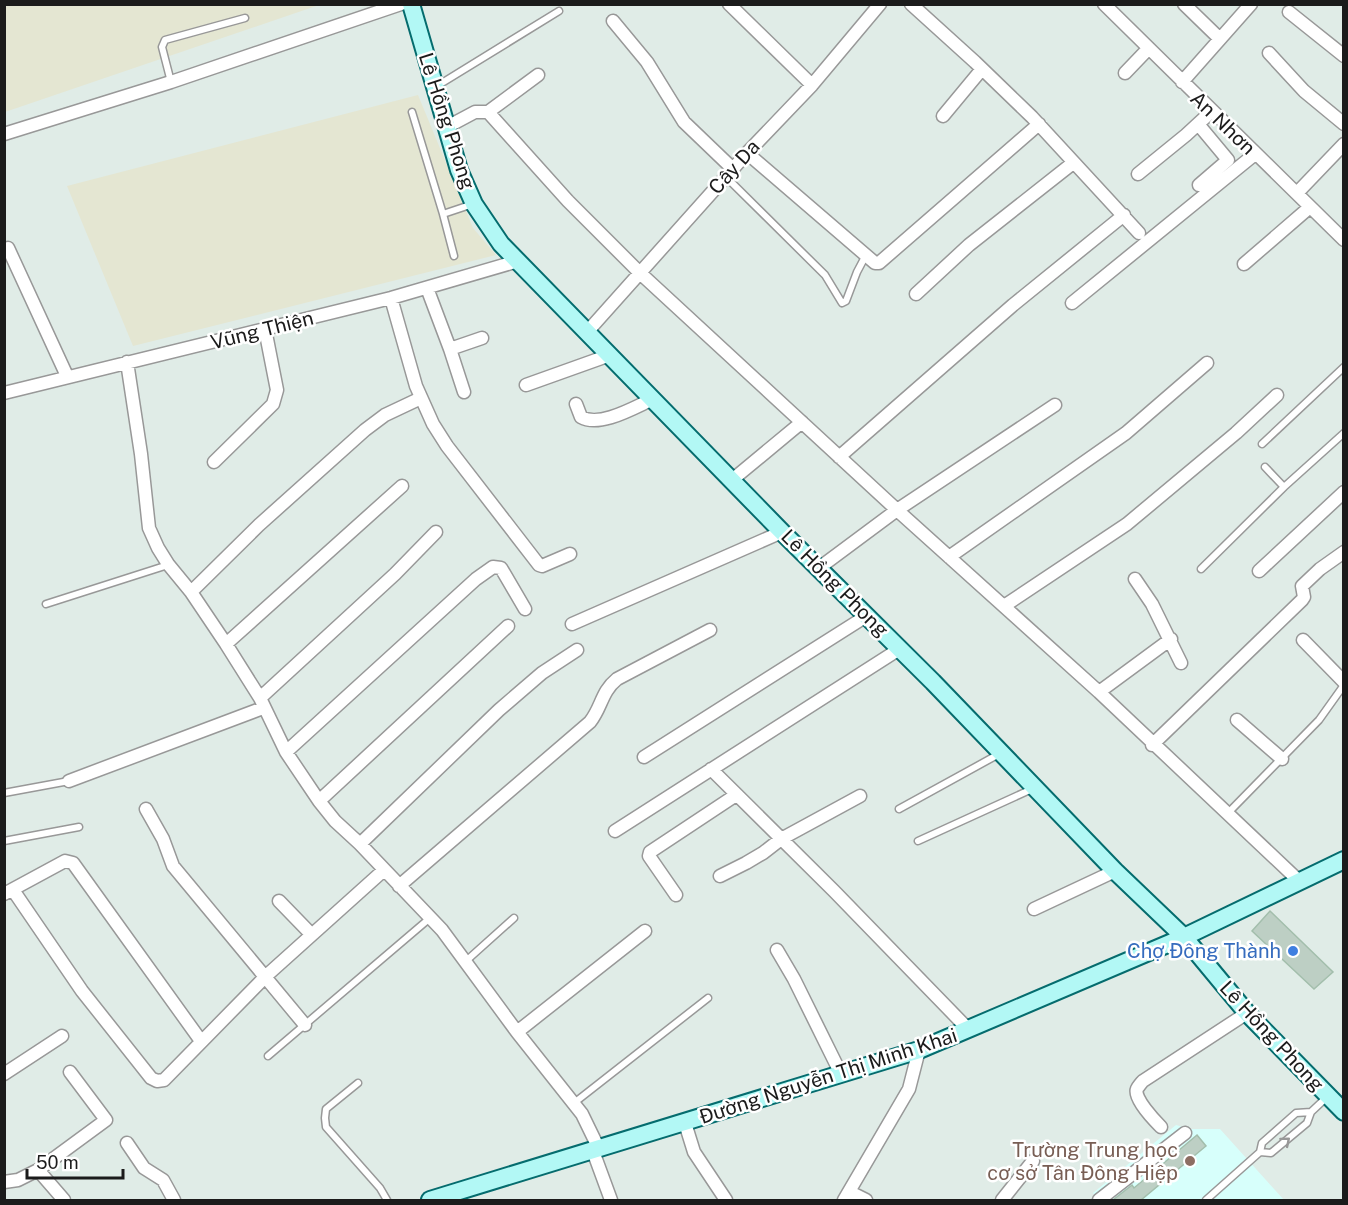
<svg xmlns="http://www.w3.org/2000/svg" width="1348" height="1205" font-family="'Public Sans',sans-serif">
	<style>
		.industrial { fill: #e4e6d2 }
		.education { fill: #d7fffb }
		.building { fill: #bdcfc4; stroke: #a3beac; stroke-width: 1.5 }
		.lines { fill: none; stroke-linecap: round; stroke-linejoin: round }
		.service-casing { stroke: #989898; stroke-width: 9 }
		.minor-casing { stroke: #989898; stroke-width: 15 }
		.secondary-casing { stroke: #056c6e; stroke-width: 20 }
		.service { stroke: #fff; stroke-width: 6 }
		.minor { stroke: #fff; stroke-width: 12 }
		.secondary { stroke: #b2f8f5; stroke-width: 16 }
		.oneway { stroke: #989898 }
		.shop-dot { fill: #3f7fe0; stroke: #fff; stroke-width: 2 }
		.education-dot { fill: #8d6e63; stroke: #fff; stroke-width: 2 }
		.labels { text-anchor: middle; stroke-width: 5; stroke-linejoin: round; paint-order: stroke }
		.street-label { font-size: 20px; fill: #1b1b1b; stroke: #fff }
		.shop-label { font-size: 20px; fill: #366cbe; stroke: #fff; text-anchor: end }
		.education-label { font-size: 20px; fill: #785e54; stroke: #fff; text-anchor: end }
	</style>
	<rect width="100%" height="100%" fill="#e0ece7"/>
	<path class="industrial" d="M5,4L319,5L5,112Z
		M418,95L473,228L496,255L133,346L67,186Z"/>
	<path class="education" d="M1176,1125L1190,1129H1220L1284,1200H1099L1093,1193Z"/>
	<path class="building" d="M1270,911L1333,972L1314,989L1252,931Z
		M1197,1135L1206,1146L1141,1200H1113L1132,1185L1134,1188Z"/>
	<g class="lines">
		<defs>
			<path id="service" d="M171,82L162,47L165,40L245,18
				M437,86L559,11
				M412,112L443,214L473,204
				M726,177L825,275L842,303L846,301L857,272L866,255
				M443,214L454,256
				M1262,444L1344,367
				M1265,467L1284,487
				M1201,569L1284,487L1344,433
				M46,604L168,565
				M4,793L69,781
				M899,809L999,754
				M1227,814L1319,720L1344,685
				M4,841L79,827
				M918,841L1032,789
				M466,961L514,918
				M268,1056L430,918
				M358,1083L326,1109L325,1118L326,1127L380,1188L387,1200
				M574,1103L708,998
				M1311,1112L1296,1113L1262,1143L1260,1152L1271,1153L1307,1123L1311,1112L1327,1097
				M1206,1200L1260,1152"/>
			<path id="minor" d="M729,4L812,85
				M911,4L975,62L1032,117L1139,233
				M1104,4L1344,240
				M1184,4L1220,39
				M1289,12L1344,56
				M613,21L647,62L684,122L733,169
				M1269,53L1304,91L1344,124
				M1125,73L1148,49
				M1182,82L1251,4
				M488,112L538,75
				M943,116L982,69
				M1198,124L1228,160L1199,185
				M445,128L475,112H488L568,201L640,273L897,510L1099,692L1298,880
				M4,134L171,82L401,4
				M747,153L875,263H879L1039,124
				M1138,174L1186,135L1212,111
				M1297,193L1344,144
				M8,248L67,376
				M1244,264L1310,207
				M427,288L450,349L464,392
				M916,294L969,245L1073,163
				M391,298L416,386L433,424L447,446L539,565L542,566L570,554
				M1072,303L1255,154
				M588,331L747,153L812,85L880,4
				M450,349L482,338
				M127,362L141,454L149,528L158,548L168,564L191,592L226,644L260,698L286,752L319,801L335,821L360,844L442,930L517,1032L582,1114L599,1149
				M526,385L610,355
				M4,393L391,298L518,261
				M576,404L581,417C600,428 635,407 653,399
				M839,457L1013,305L1124,215
				M214,462L273,404L277,390L265,329
				M732,480L802,422
				M949,557L1126,433L1207,363
				M819,568L897,510L1055,405
				M1259,571L1344,492
				M1135,579L1152,604L1181,663
				M191,592L259,525L365,430L385,415L421,398
				M1004,606L1127,524L1236,433L1277,395
				M572,624L782,532
				M1303,640L1344,682
				M226,644L402,486
				M1099,692L1171,639
				M260,698L395,574L436,532
				M1237,720L1282,759
				M1152,745L1302,600L1304,597L1302,586L1320,569L1344,552
				M286,752L476,579L493,567L501,568L525,609
				M644,757L868,615
				M711,769L834,891L969,1030
				M69,781L263,708
				M319,801L508,626
				M146,809L163,839L173,866L305,1025
				M615,831L901,648
				M360,844L499,710L542,673L577,650
				M720,876L746,863L763,853L781,839L860,796
				M399,886L590,722C602,707 601,692 617,679L710,630
				M13,890L82,991L151,1078L157,1081L164,1080L266,976L384,870
				M4,894L65,861L73,863L201,1041
				M676,895L649,856L650,852L736,795
				M279,901L311,934
				M1034,909L1115,871
				M777,950L794,979L841,1074
				M517,1032L645,931
				M4,1074L62,1036
				M685,1123L694,1152L726,1200
				M1161,1127C1155,1121 1133,1098 1137,1089C1137,1088 1142,1082 1143,1081L1247,1013
				M127,1143L144,1168L163,1180L174,1200
				M593,1151L611,1200
				M38,1170L106,1120L70,1072
				M4,1182L18,1180L38,1170L64,1200
				M850,1192L866,1200
				M844,1200L909,1089L919,1050
				M1002,1200L1033,1161
				M1099,1200L1185,1133"/>
			<path id="secondary" d="M411,4L459,170L474,204L501,244L782,532L933,682L1115,871L1184,937L1247,1013L1344,1112
				M430,1200L919,1050L1184,937L1344,860"/>
		</defs>
		<use href="#service" class="service-casing"/>
		<use href="#minor" class="minor-casing"/>
		<use href="#secondary" class="secondary-casing"/>
		<use href="#service" class="service"/>
		<use href="#minor" class="minor"/>
		<use href="#secondary" class="secondary"/>
	</g>
	<defs><path id="oneway-chevron" d="M-2-3.5L2.5 0L-2 3.5" fill="none" stroke-width="1.6" stroke-linecap="round" stroke-linejoin="round" transform="scale(1.5)"/></defs>
	<use class="oneway" href="#oneway-chevron" transform="translate(1286 1141) rotate(-40)"/>
	<circle class="shop-dot" cx="1293" cy="951" r="6"/>
	<circle class="education-dot" cx="1190" cy="1161" r="6"/>
	<g class="labels">
		<g class="street-label">
			<text transform="translate(447 121) rotate(72)" y="7">Lê Hồng Phong</text>
			<text transform="translate(1223 123) rotate(44)" y="7">An Nhơn</text>
			<text transform="translate(734 167) rotate(-48)" y="7">Cây Da</text>
			<text transform="translate(262 330) rotate(-14)" y="7">Vũng Thiện</text>
			<text transform="translate(835 583) rotate(45)" y="7">Lê Hồng Phong</text>
			<text transform="translate(1272 1036) rotate(47)" y="7">Lê Hồng Phong</text>
			<text transform="translate(828 1076) rotate(-18)" y="7">Đường Nguyễn Thị Minh Khai</text>
		</g>
		<g class="shop-label">
			<text x="1281" y="958">Chợ Đông Thành</text>
		</g>
		<g class="education-label">
			<text x="1178" y="1157">Trường Trung học<tspan x="1178" dy="23">cơ sở Tân Đông Hiệp</tspan></text>
		</g>
	</g>
	<rect width="1348" height="1205" fill="none" stroke="#1b1b1b" stroke-width="12"/>
	<path d="M27 1169v9h96v-9" fill="none" stroke="#1b1b1b" stroke-width="3"/>
	<text x="36" y="1169" font-size="18" fill="#1b1b1b" stroke="#ffffff" stroke-width="4.5" paint-order="stroke">50 m</text>
</svg>
